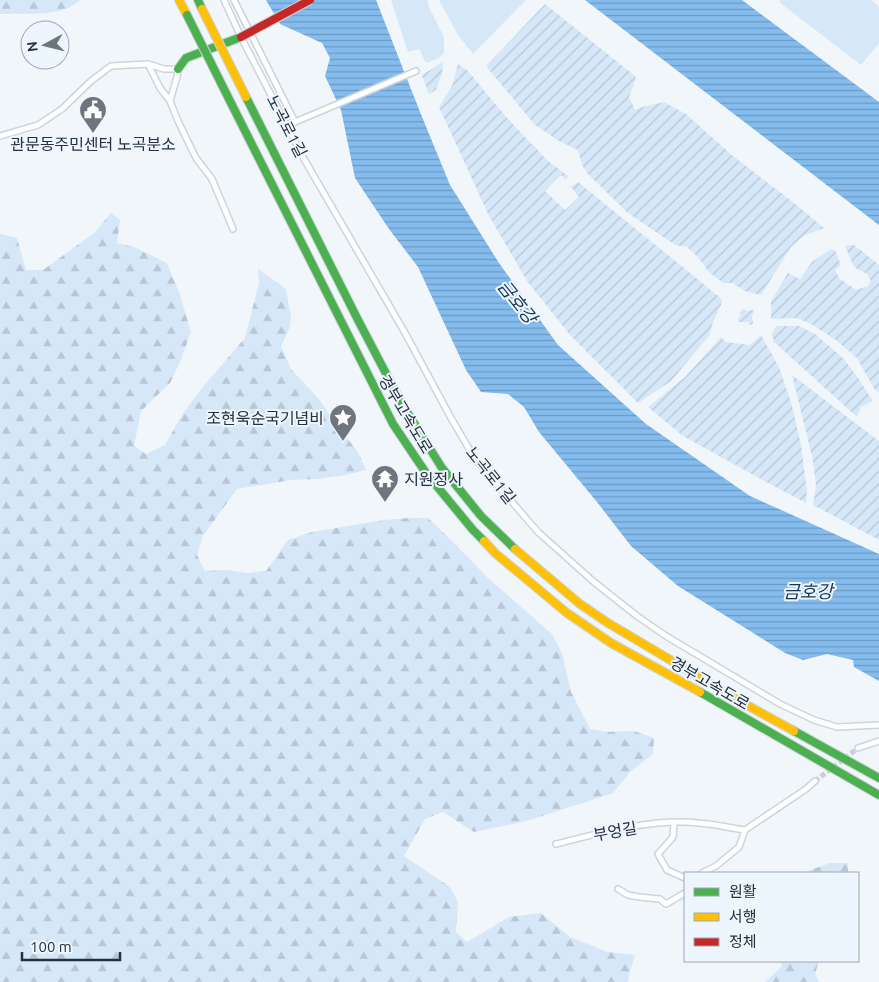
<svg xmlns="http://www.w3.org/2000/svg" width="879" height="982" font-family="Ubuntu,'Noto Sans KR',sans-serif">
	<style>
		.green { fill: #d6e7f8 }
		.forest { fill: url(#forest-firs) }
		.garden { fill: url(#garden-furrows) }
		.water { fill: url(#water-rules) }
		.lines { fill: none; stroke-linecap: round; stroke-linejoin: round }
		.street-tunnel { stroke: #c9ced4; stroke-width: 5; stroke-dasharray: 5 2.5; stroke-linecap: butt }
		.street-casing { stroke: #cdd4da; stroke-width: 8 }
		.fast-casing { stroke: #cdd4da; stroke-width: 10 }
		.slow-casing { stroke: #cdd4da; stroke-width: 10 }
		.street { stroke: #fdfefe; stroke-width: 5 }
		.fast { stroke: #4caf50; stroke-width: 8 }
		.slow { stroke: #ffc107; stroke-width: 8 }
		.fast-bridge-casing { stroke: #cdd4da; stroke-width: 10; stroke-linecap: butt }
		.slow-bridge-casing { stroke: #cdd4da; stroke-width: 10; stroke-linecap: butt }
		.jam-bridge-casing { stroke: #cdd4da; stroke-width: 10; stroke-linecap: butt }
		.fast-bridge { stroke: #4caf50; stroke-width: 8 }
		.slow-bridge { stroke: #ffc107; stroke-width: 8 }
		.jam-bridge { stroke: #c62828; stroke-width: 8 }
		.labels { text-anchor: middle; stroke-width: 4; stroke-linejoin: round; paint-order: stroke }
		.street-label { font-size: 16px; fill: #283039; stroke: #edf6ff }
		.poi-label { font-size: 16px; fill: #283039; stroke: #edf6ff }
		.water-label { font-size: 18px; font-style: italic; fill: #173653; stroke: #edf6ff }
	</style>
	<defs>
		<pattern id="forest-firs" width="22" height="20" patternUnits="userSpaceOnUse" patternTransform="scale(1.25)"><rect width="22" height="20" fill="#d6e7f8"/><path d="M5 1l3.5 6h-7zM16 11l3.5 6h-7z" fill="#b8c6d5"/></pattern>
		<pattern id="garden-furrows" width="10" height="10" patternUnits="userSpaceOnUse" patternTransform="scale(1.25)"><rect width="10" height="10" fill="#d6e7f8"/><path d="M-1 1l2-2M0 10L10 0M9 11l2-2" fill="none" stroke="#b8c6d5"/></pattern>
		<pattern id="water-rules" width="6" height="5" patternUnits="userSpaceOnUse" patternTransform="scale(1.25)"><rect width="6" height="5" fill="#85bcee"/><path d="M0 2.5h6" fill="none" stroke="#6d99c2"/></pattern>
	</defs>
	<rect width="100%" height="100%" fill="#f1f6fb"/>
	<path class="green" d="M391,0H428V5L444,37V53L439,58L426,63L419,49L408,52Z
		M439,0H526L473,54L458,35Z
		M781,0H872L879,7V43L861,65L779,2Z"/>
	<path class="forest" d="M0,0H80C62,18 24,13 0,14Z
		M111,213L120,220L117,243L134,247L167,263L180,295L191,332L180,362L170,383L141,411L134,446L146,454L165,445L182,415L202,388L245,338L259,283L258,269L286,289L291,317L290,327L281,346L291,369L319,399L335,423L358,452L366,470L345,475L318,479L291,480L237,489L203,536L197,555L205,571L227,570L247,573L266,571L288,540L312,532L384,520L408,518H428L452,541L487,577L552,634L562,653L571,692L590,729L607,732L634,731L654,738L653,754L631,771L613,793L527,821L474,832L443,812L425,819L404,856L450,887L458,902L456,932L467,942L509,917L541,913L570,937L608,952L635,955L629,975L628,982H0V234L17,238L26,270H43L94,233Z
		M830,863H848V873H802Z
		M780,961H819L815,974L819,982H765L782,966Z"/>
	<path class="garden" d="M545,4L635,76L636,79L629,97L635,110L642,107L664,102L686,114L733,156L794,203L824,228L803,236L791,247L761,295L745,291L732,283H723L708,271L698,257L687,247L675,245L628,213L588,174L582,165L578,150L559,141L535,125L486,66Z
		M443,62L442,73L436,90L429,94L422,75Z
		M458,64L468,71L507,118L548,161L568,176L566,180L561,175L545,191L565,210L579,197L571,187L578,182L722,299L721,305L713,322L709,336L671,381L638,403L570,335L527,281L489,216L439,107L452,86Z
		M854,245L879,265V392L875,390L857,358L836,340L811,324L797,318L771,319V301L788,273L800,279L812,262L831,249L835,250L841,265L835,270L839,278L856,290L868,286L871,281L867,274L854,267L845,246Z
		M744,309L747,311L753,310L754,311L752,316L753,323L750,325L748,322H738V319L741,315L739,313Z
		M776,326H799L815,334L843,358L858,378L873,401L861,407L857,417L774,342L772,334Z
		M761,335L779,367L791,402L801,445L807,491L806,503L757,477L683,436L648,407L685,377L721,337L726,342L750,345Z
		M792,375L879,441V540L813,505L816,485L812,456Z"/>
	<path class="water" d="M266,0H376L420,112L450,185L499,263L558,345L646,424L750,496L879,554V681L854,667L853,660L827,654L803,660L785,653L678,586L631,546L597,502L539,432L524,407L508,394L481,392L466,370L418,267L389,229L355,178L341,110L325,76L330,58L322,43L280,24Z
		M585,0H742L879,102V225Z"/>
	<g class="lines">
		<path class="street-tunnel" d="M815,781L858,748"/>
		<defs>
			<path id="street" d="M224,0L241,37L304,159L404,331L451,418L475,459L538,532L594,582L637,616L666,636L780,704L814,720L837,727L879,725
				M234,0L295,122L286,125
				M148,64L160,88L170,101
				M295,122L416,71
				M0,136L38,125L62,109L91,81L111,66L148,64L164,69H178L177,77L170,101L178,121L196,158L212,179L233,229
				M858,748L879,741
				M674,822L673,837L658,854L667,870L685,878
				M556,844C600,833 653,818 699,823C714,824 729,828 745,830
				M702,873L716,866L739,847L745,830L806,789L815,781
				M618,889L628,895L639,897L660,899L666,904L685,893"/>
			<path id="fast" d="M198,0L202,9
				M178,69L186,58L241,37
				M246,97L358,320L402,404L442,468L481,516L515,549
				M232,105L393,424L426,473L473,530L484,541
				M700,692L879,795
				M794,731L879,778"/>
			<path id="slow" d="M179,0L187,15
				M484,541L495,553L567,613L611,643L700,692
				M515,549L580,604L608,623L743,703L794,731"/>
		</defs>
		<use href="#street" class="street-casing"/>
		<use href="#fast" class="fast-casing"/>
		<use href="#slow" class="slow-casing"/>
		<use href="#street" class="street"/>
		<use href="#fast" class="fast"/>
		<use href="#slow" class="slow"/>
		<defs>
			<path id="fast-bridge" d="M187,15L232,105"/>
			<path id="slow-bridge" d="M202,9L246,97"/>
			<path id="jam-bridge" d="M241,37L310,0"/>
		</defs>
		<use href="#fast-bridge" class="fast-bridge-casing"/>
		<use href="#slow-bridge" class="slow-bridge-casing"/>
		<use href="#jam-bridge" class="jam-bridge-casing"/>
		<use href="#fast-bridge" class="fast-bridge"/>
		<use href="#slow-bridge" class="slow-bridge"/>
		<use href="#jam-bridge" class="jam-bridge"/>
	</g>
	<defs>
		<symbol id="civic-pin" viewBox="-11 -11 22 30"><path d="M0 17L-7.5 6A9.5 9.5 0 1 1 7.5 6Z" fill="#6e757d" stroke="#edf6ff"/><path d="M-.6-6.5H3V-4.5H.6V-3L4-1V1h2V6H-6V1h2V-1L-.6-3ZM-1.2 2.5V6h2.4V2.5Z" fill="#fff"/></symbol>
		<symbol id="sight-pin" viewBox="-11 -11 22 30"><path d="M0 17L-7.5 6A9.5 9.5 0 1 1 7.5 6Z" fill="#6e757d" stroke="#edf6ff"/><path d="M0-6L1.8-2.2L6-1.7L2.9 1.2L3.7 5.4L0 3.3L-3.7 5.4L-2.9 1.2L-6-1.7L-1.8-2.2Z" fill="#fff"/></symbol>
		<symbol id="temple-pin" viewBox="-11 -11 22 30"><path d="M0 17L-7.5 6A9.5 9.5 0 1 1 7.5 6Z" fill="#6e757d" stroke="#edf6ff"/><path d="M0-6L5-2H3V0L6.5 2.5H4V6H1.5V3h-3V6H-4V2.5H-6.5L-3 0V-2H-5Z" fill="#fff"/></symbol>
	</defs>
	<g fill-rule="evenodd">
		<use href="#civic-pin" x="77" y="94" width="32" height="43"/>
		<use href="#sight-pin" x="327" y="402" width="32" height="43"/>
		<use href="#temple-pin" x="369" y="463" width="32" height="43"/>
	</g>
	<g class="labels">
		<g class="street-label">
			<text transform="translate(287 126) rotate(63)" y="6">노곡로1길</text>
			<text transform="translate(406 414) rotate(59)" y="6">경부고속도로</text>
			<text transform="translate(491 475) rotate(51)" y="6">노곡로1길</text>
			<text transform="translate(710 683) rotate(30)" y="6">경부고속도로</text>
			<text transform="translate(615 831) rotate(-10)" y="6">부엉길</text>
		</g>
		<g class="poi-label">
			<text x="93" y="150">관문동주민센터 노곡분소</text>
			<text x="324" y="424" text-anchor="end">조현욱순국기념비</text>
			<text x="404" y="485" text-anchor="start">지원정사</text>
		</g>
		<g class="water-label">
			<text transform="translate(517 302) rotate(51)" y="6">금호강</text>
			<text x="808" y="598">금호강</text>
		</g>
	</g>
	<rect x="684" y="872" width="175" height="90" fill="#edf6ff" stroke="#9ea7b0"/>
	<rect x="694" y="888" width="25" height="8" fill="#4caf50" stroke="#9ea7b0"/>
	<text x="729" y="897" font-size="15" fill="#283039">원활</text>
	<rect x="694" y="913" width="25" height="8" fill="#ffc107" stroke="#9ea7b0"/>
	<text x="729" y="922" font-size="15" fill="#283039">서행</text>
	<rect x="694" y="938" width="25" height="8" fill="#c62828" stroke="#9ea7b0"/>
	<text x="729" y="947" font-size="15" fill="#283039">정체</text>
	<g transform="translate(45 45) rotate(263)"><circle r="24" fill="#edf6ff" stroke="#9ea7b0"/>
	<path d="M0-4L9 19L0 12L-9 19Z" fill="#6e757d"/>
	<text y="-8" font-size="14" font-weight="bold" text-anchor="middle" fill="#283039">N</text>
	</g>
	<path d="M22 952v8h98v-8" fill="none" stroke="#283039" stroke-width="2.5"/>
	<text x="30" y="952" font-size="15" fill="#283039" stroke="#edf6ff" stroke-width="4" paint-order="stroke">100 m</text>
</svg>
